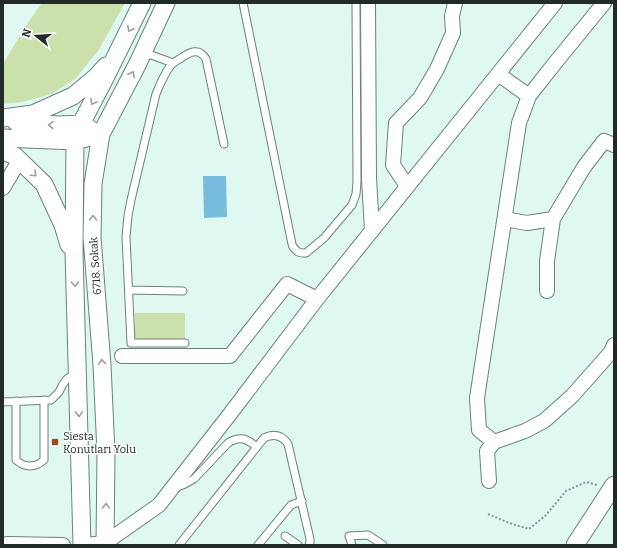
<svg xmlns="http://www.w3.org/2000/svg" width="617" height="548" font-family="Bitter,serif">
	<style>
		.green { fill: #cce0ac }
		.water { fill: #76bddd }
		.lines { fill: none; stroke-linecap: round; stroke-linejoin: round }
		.service-casing { stroke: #6a827b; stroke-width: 9 }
		.minor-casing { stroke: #6a827b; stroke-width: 16 }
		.tertiary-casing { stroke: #6a827b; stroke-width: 19 }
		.path { stroke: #879995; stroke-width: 2; stroke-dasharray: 2 2; stroke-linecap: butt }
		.service { stroke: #fff; stroke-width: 7 }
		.minor { stroke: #fff; stroke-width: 14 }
		.tertiary { stroke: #fff; stroke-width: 17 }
		.oneway { stroke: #9ca09f }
		.poi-dot { fill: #964f29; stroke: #fff; stroke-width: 1.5 }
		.labels { text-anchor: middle; stroke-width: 3; stroke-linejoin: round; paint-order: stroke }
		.street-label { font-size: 11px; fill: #222b29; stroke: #fff }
		.poi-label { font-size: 11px; fill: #222b29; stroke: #fff; text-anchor: start }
	</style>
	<rect width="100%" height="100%" fill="#dff9f2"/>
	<path class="green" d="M42,3H125L98,51L76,78L52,94L22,102L3,104V64L25,27Z
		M135,313H185V339H135Z"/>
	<path class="water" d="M203,176H226L227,217L204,218Z"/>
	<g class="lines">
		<defs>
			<path id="service" d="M243,3L292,244L293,247L298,252L302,253H306L324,238L352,205L356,194L357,181L356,3
				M143,52L173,63
				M129,290L183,291
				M185,343H131L126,237L128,216L131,200L156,94C160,84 164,74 171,65C174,62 178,60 181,58C190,52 199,47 206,59L224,144
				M16,401V460C25,468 35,468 44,460V400
				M3,402L51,400L59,392L63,384L67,379L70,377L77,374
				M176,487L183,485L194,479L228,443C240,435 247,439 257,447
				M285,536L298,545
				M179,545L264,438C274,433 282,435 288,444L310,539V542L309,545
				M258,545L291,505L302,501
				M352,545L349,536L368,535L383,545"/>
			<path id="minor" d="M368,3L369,178L372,231
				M604,3L555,63L529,96L519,123L477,398L479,430L494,442L525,431L544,421L572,396L611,352L614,345
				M498,74L529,96
				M407,186L393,165L396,123L420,98L437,69L453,33L452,16L455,3
				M3,188L19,161
				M505,219L527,223L553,219L547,261V291
				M553,219L584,167L604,141L614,145
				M122,356H230L287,284L317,299
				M489,481L487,451L494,442
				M5,545L7,544L63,545
				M85,545L105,543L159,505L230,414L317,299L555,3"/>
			<path id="tertiary" d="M3,118L33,114L73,96L96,77L106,66
				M16,122L59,125L81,124L90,129
				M3,138L75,141L86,138
				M3,151L15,156L44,184L63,225L69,245
				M82,545L74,252L75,141L81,124L105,78L142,3
				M105,545L106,453L102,365L92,237L93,184L101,134L137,65L166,3
				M575,545L614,485"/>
		</defs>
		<use href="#service" class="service-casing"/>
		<use href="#minor" class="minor-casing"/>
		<use href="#tertiary" class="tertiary-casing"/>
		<path class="path" d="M488,514L509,523L529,529L546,515L566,491L586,482L597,485"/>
		<use href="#service" class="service"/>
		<use href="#minor" class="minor"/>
		<use href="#tertiary" class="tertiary"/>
	</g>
	<defs><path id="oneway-chevron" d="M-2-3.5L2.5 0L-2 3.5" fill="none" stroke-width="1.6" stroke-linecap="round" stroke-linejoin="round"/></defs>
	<g class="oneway">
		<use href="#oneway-chevron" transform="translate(130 29) rotate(116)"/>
		<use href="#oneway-chevron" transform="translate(132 74) rotate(-63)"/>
		<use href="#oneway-chevron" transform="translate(93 102) rotate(118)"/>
		<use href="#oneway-chevron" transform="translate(51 125) rotate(-177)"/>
		<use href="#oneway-chevron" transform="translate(34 174) rotate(43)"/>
		<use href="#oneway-chevron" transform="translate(93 218) rotate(-89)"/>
		<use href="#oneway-chevron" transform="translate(75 284) rotate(89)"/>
		<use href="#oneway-chevron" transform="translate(102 362) rotate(-94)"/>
		<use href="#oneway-chevron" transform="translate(79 414) rotate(88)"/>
		<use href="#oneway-chevron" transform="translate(106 506) rotate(-89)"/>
	</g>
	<rect class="poi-dot" x="51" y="438" width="8" height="8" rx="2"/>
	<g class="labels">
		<g class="street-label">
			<text transform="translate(95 266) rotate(-94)" y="4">6718. Sokak</text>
		</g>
		<g class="poi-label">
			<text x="63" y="440">Siesta<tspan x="63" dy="13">Konutları Yolu</tspan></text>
		</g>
	</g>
	<rect width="617" height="548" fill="none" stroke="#222b29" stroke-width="8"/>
	<g transform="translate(36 36) rotate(287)" stroke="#ffffff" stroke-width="3" paint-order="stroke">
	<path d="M0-3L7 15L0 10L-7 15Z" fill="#222b29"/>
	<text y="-6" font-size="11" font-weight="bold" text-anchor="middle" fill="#222b29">N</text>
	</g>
</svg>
